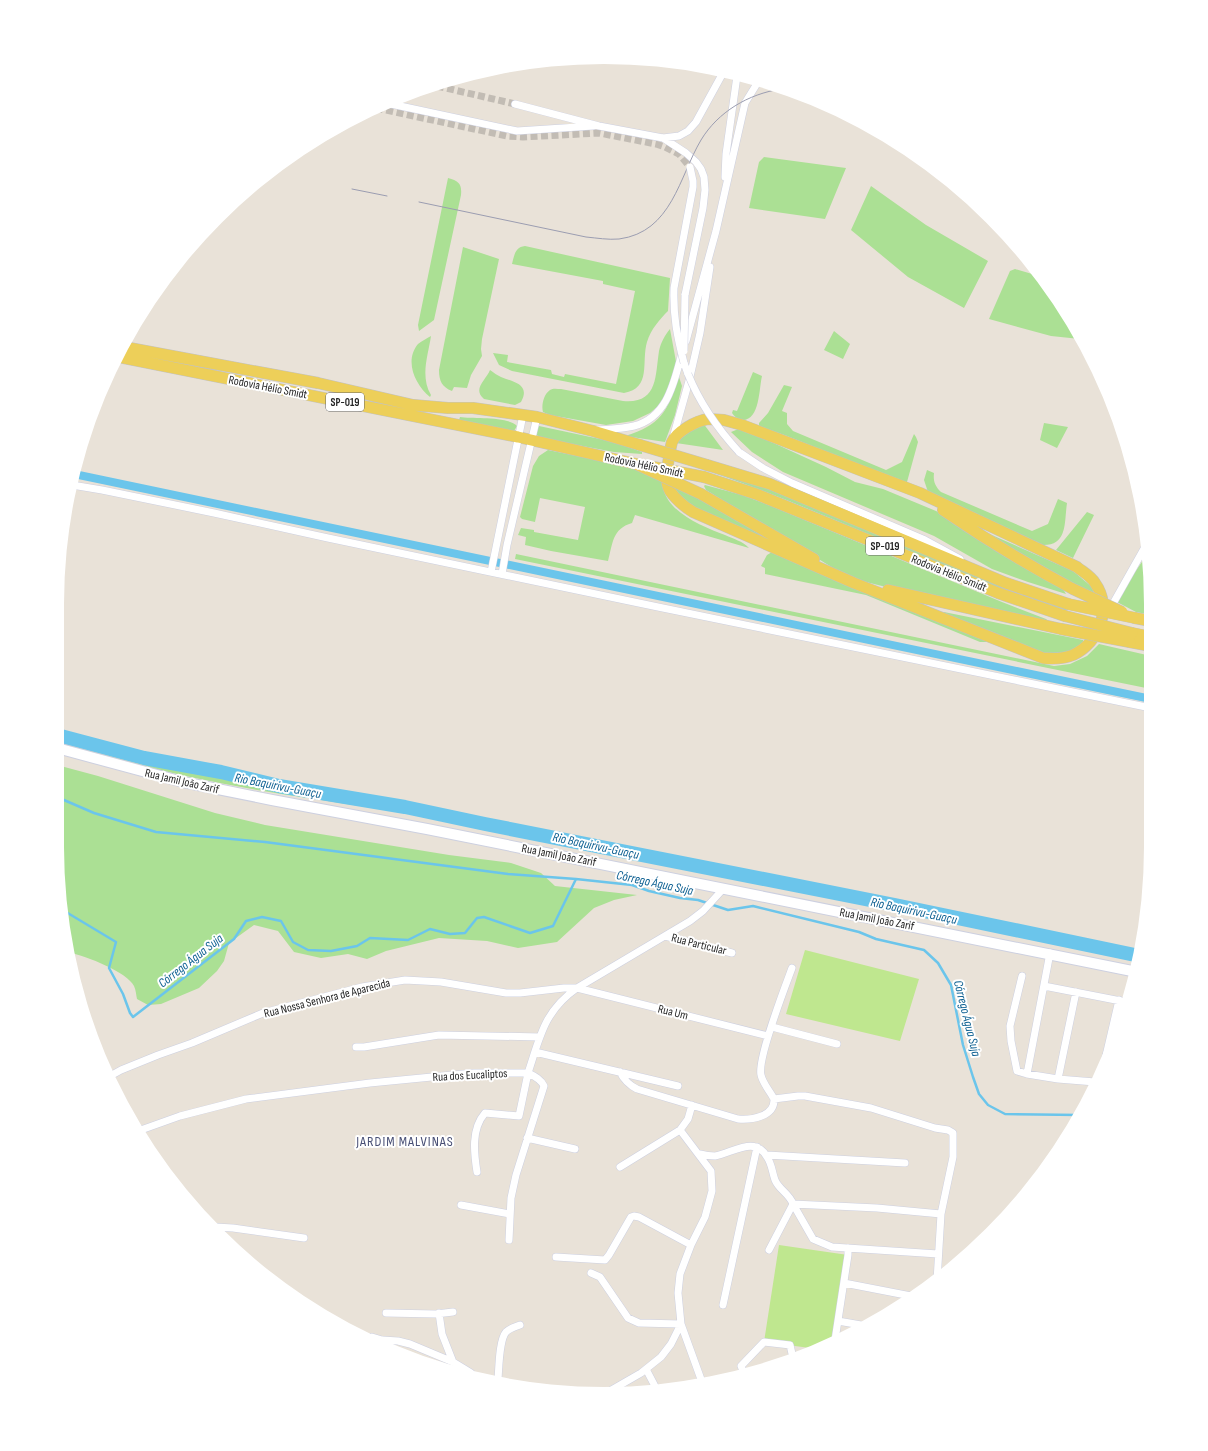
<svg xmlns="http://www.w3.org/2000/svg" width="1208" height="1451" font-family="'Sofia Sans Condensed',sans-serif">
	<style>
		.green { fill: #abe094 }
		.pitch { fill: #bfe78f }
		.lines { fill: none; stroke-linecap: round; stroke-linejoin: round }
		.stream { stroke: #6bc5eb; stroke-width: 2.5 }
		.canal { stroke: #6bc5eb; stroke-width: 8 }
		.river { stroke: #6bc5eb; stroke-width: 14 }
		.minor-tunnel { stroke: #c2bcb4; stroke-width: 7; stroke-dasharray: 7 3.5; stroke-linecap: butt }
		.minor-casing { stroke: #cdd0e0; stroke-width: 8 }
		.secondary-casing { stroke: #cdd0e0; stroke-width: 12 }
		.primary-casing { stroke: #c2c2c2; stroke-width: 12 }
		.minor { stroke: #fff; stroke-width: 7 }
		.secondary { stroke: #fff; stroke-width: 10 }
		.primary { stroke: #edcf59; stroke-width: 11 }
		.tram { stroke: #9b9db1; stroke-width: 1 }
		.minor-bridge-casing { stroke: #cdd0e0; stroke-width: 8; stroke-linecap: butt }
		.primary-bridge-casing { stroke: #c2c2c2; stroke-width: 12; stroke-linecap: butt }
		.minor-bridge { stroke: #fff; stroke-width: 7 }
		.primary-bridge { stroke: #edcf59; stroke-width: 11 }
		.labels { text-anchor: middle; stroke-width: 4; stroke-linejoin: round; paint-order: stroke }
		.shield { fill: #fff; stroke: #676767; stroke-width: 1 }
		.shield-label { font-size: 11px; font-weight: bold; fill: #262626 }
		.street-label { font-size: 12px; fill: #262626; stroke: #fff }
		.water-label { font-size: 13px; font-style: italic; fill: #0f6192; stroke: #fff }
		.quarter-label { font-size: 14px; letter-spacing: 1px; fill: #484f75; stroke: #fff }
	</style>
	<rect width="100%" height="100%" fill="#e9e2d8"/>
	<path class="green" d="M764,157L846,168L825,219L749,208L759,162Z
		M448,178C459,181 462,184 461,195L434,320L419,331L418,325Z
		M871,186L926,225L988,261L964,308L908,277L851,230Z
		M525,246L670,278L668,311C660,319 651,329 647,342C641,362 652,388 624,393L512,371L499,365L493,353L508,355L507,362L551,370L552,374L564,377L565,374L616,384L635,291L603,284V281L512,264C514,256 515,247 525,246Z
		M463,247L499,259L482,339L481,349L482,356L471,375L467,388L454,387L452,391C442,387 439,381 439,370Z
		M1015,269L1039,276L1059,300L1080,339L1051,336L989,319L1010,271Z
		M670,329L677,367L664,397L658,406L650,413L633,421L606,425L550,415L543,412C541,405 544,394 550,390C553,388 557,389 561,389L623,401C658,404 655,377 659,351C661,342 665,335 670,329Z
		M834,331L850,344L843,359L824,350Z
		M431,336C428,356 420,376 431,395L430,397C415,385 404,361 418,344C422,341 427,338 431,336Z
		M490,370C494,373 497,375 501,377C513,382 531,384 521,402L515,405L484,399C472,389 486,380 490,370Z
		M753,372L762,376C759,388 760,421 742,420C737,419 734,416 732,413L733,410L737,411Z
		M679,377L682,386L675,415L665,442L625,436C661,425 667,412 679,377Z
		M784,385L792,387L782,411L787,413V424L793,431L886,470L902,462L914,434L916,437L918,442L907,482L905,483L902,482L787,436L761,427L759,426V423L768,413Z
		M460,417C473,419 508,416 517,426L514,431L459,420Z
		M703,423L723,450L676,443L681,435Z
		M1044,423L1068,427L1057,448L1040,440Z
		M539,426L614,442L642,452V454L614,452L540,438L536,434L537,428Z
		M741,428L826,467L855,482L883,489L936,511L958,523L1063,589L1066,594L1028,582L992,569L934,536L783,472L752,452L731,432Z
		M548,450L635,468L662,479C662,483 663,487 664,491C671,514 704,527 725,535C734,539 742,541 749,548L635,515L632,523C612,529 613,543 608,561L551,551L525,545L526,537L518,535L521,528L534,530V532L578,540L585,507L540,498L535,522L522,519L520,517L533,466L539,456Z
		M706,470L758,484L1066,608V611C1015,597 966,576 917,555C847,525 778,495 706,470Z
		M927,470L934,473C933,481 935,486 941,492L1032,531L1048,524L1058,499L1067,503C1064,523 1068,546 1042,545L928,492L924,480Z
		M673,484L794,551L694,509L678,494Z
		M705,485L742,495L771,506L1002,602L1046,619L1048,621L890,588L866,582L838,571L706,490L704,486Z
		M1087,512L1094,515L1073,558L1056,550Z
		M976,528L1073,571L1092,587L1094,593L1074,586Z
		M772,552L988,642H980L866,595L765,574V568L761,566L767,555Z
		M516,554L1054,666L1070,664L1087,656L1099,644L1151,656V689L515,559Z
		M1146,556L1151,615L1136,612L1117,602L1126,585Z
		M944,612L1083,640V644L1074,652L1047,656L943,613Z
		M57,737L142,760L228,778L239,783L275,790H287L293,793L306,795L344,798L376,804L378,805V808C356,806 336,802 315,799C228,787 141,768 57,742Z
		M57,765L98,776L215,813L265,825L449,855L511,863L541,873L555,886L637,895L614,900L594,908L557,942L518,948L487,941L439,938L386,951L367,959L348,954L321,958L294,952L278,931L254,925L229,943L224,961L217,971L199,988L161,1004L148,1005L137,999C136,995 136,990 134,986C127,972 86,956 71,953L57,847Z"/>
	<path class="pitch" d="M805,950L919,979L900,1041L786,1014Z
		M779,1245L848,1255L835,1340L818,1349L764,1342Z"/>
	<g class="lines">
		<path class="stream" d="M57,797L94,813L156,832L265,842L508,874L576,879
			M66,912L116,942L109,968L123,994L130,1013L133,1017L234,939L246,921L262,917L281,921L293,942L308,950L331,951L357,946L370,938L408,940L430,929L450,934L465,933L477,918L484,917L530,933L553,926L576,879L632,885L649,891L680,898L698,900L728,910L753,906L859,932L876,939L924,950L938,963L951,985L963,1045L973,1077L979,1094L988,1105L1005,1114L1080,1115"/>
		<path class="canal" d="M74,474L1151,699"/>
		<path class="river" d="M57,735L144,758L221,772L279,786L405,807L485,824L895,905L1135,955"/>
		<path class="minor-tunnel" d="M437,86L515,104
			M376,108L507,136L523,137L599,133L656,144L665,147L679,154L690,167"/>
		<defs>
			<path id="minor" d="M386,103L517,131L593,126
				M515,104L599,126L663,138L679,136L688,131L696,122L724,71
				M663,138L686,153L696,162L701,169L704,177L705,190L703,208L685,295
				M725,177L726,154L737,76
				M686,341L716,231L745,103L758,82
				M684,363L688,374
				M597,430C610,429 622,429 634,426C668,417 674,382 682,353
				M673,438L689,381L700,333L710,267
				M739,452L763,468L792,483L925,540L960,559
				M72,485L102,490L214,513L328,538L658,607L1151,708
				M491,572L523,415
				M502,574L507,545L537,417
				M1110,609L1145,547
				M665,936L732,953
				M1022,976L1010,1026L1011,1041L1017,1071L1027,1074L1058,1079L1076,992
				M1044,986L1126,1002
				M772,1027L837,1044
				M356,1047H364L439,1035L540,1037
				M535,1052L678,1086
				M1105,1060L1119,1000
				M620,1072C624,1080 629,1085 637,1089L738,1119C751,1120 775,1117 774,1099C770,1091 763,1084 761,1075C757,1059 785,987 792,968
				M1027,1074L1050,953
				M112,1075L121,1070L158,1055L192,1043L263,1013L362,987L405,980L441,982L506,993H520L564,988H577L768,1036
				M1058,1079L1095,1082
				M774,1099L798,1096H805L871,1108L935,1128L948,1130L953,1133V1157L941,1214L937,1281
				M138,1131L180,1116L246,1099L370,1083L442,1076L474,1073H528C540,1037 544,1011 577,988L690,921L703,911L724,888
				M527,1138L575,1149
				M700,1154C704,1155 710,1156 715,1156C733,1153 755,1135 767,1157C772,1164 772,1172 775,1180C779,1190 789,1193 793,1204L769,1250
				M767,1155L905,1163
				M620,1167L680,1130L688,1119L692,1105
				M477,1172C474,1153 471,1129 485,1113L519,1116L528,1073C534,1076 541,1079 544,1086L516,1175L511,1198L509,1240
				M461,1205L510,1214
				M215,1227L233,1228L304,1238
				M938,1254L832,1247L813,1239L793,1204L877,1208L941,1214
				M556,1257L605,1260L609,1255L631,1217L634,1216L639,1217L691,1245
				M591,1273L600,1277L628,1318L639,1323L681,1324L702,1382
				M844,1283L911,1296
				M723,1305L757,1147
				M386,1313L436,1314L453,1312
				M439,1313L442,1334L453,1362
				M838,1321L861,1325
				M372,1337L382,1340L398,1341L410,1344L453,1362L471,1373
				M835,1340L848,1255V1248
				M646,1369L657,1390
				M743,1371L741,1366L764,1342L790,1345L793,1358
				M498,1379C499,1368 499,1340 506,1332C510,1328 515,1327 520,1325
				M608,1392L641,1373L661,1357L671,1344L681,1324L678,1293L680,1274L691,1245L705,1217L712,1191L711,1171L680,1130"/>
			<path id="secondary" d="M57,748L183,782L272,800L427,829L1132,971"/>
			<path id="primary" d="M124,347L318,383L413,405L448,408H473L537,417L593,431L640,445
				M119,357L518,437L636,464
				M708,419L724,420L742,425L920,493L1077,567C1083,572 1091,576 1095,583C1113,608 1099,643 1073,655C1063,659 1053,659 1043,658L854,583L693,512C685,507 676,500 670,491C666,484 666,473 668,464C669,457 670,449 672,442C677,431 696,421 708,419Z
				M707,465L770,484L1006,583L1068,604
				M704,477L756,494L998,593L1065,616
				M701,494L814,559
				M943,510C985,539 1028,565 1073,589
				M888,590L1061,629
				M1135,618L1151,621
				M1132,633L1151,637
				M1130,642L1151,646"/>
		</defs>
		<use href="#minor" class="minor-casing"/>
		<use href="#secondary" class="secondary-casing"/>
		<use href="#primary" class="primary-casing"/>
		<use href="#minor" class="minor"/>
		<use href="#secondary" class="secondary"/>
		<use href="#primary" class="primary"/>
		<path class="tram" d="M352,189L387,196
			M419,202L586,237C597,238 608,240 619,239C672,232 679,177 701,140C718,112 748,94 781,89"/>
		<defs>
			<path id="minor-bridge" d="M684,351L685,295
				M684,363C677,336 673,316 674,288L693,187V181L690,167
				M688,374C700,404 717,428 739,452"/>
			<path id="primary-bridge" d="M640,445L707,465
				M636,464L701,494
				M653,467L704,477
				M1073,589L1122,612
				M1068,604L1135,618
				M1065,616L1132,633
				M1061,629L1130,642"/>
		</defs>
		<use href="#minor-bridge" class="minor-bridge-casing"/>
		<use href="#primary-bridge" class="primary-bridge-casing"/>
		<use href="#minor-bridge" class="minor-bridge"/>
		<use href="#primary-bridge" class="primary-bridge"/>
	</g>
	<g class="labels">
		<g class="shield">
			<rect x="326" y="393" width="38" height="18" rx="3"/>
			<rect x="866" y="537" width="38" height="18" rx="3"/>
		</g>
		<g class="shield-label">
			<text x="345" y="406">SP-019</text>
			<text x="885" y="550">SP-019</text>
		</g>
		<g class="street-label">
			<text transform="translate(268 387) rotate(11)" y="4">Rodovia Hélio Smidt</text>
			<text transform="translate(644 465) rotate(12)" y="4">Rodovia Hélio Smidt</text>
			<text transform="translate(949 573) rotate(22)" y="4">Rodovia Hélio Smidt</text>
			<text transform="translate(182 781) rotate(13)" y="4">Rua Jamil João Zarif</text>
			<text transform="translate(559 855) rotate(11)" y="4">Rua Jamil João Zarif</text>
			<text transform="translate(877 919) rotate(11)" y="4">Rua Jamil João Zarif</text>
			<text transform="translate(699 944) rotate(14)" y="4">Rua Particular</text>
			<text transform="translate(327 998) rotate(-14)" y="4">Rua Nossa Senhora de Aparecida</text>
			<text transform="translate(673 1012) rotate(14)" y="4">Rua Um</text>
			<text transform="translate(470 1075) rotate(-3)" y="4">Rua dos Eucaliptos</text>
		</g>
		<g class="water-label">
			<text transform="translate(278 785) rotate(11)" y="5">Rio Baquirivu-Guaçu</text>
			<text transform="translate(596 845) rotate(12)" y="5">Rio Baquirivu-Guaçu</text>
			<text transform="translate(655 882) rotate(12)" y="5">Córrego Água Suja</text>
			<text transform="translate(914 910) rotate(12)" y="5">Rio Baquirivu-Guaçu</text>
			<text transform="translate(190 960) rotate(-38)" y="5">Córrego Água Suja</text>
			<text transform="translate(968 1018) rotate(76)" y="5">Córrego Água Suja</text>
		</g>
		<g class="quarter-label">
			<text x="405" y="1146">JARDIM MALVINAS</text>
		</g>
	</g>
	<path d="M0 0H1208V1451H0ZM604 64H604A540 540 0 0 1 1144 604V847A540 540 0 0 1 604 1387H604A540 540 0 0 1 64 847V604A540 540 0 0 1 604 64Z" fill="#fff" fill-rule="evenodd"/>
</svg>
